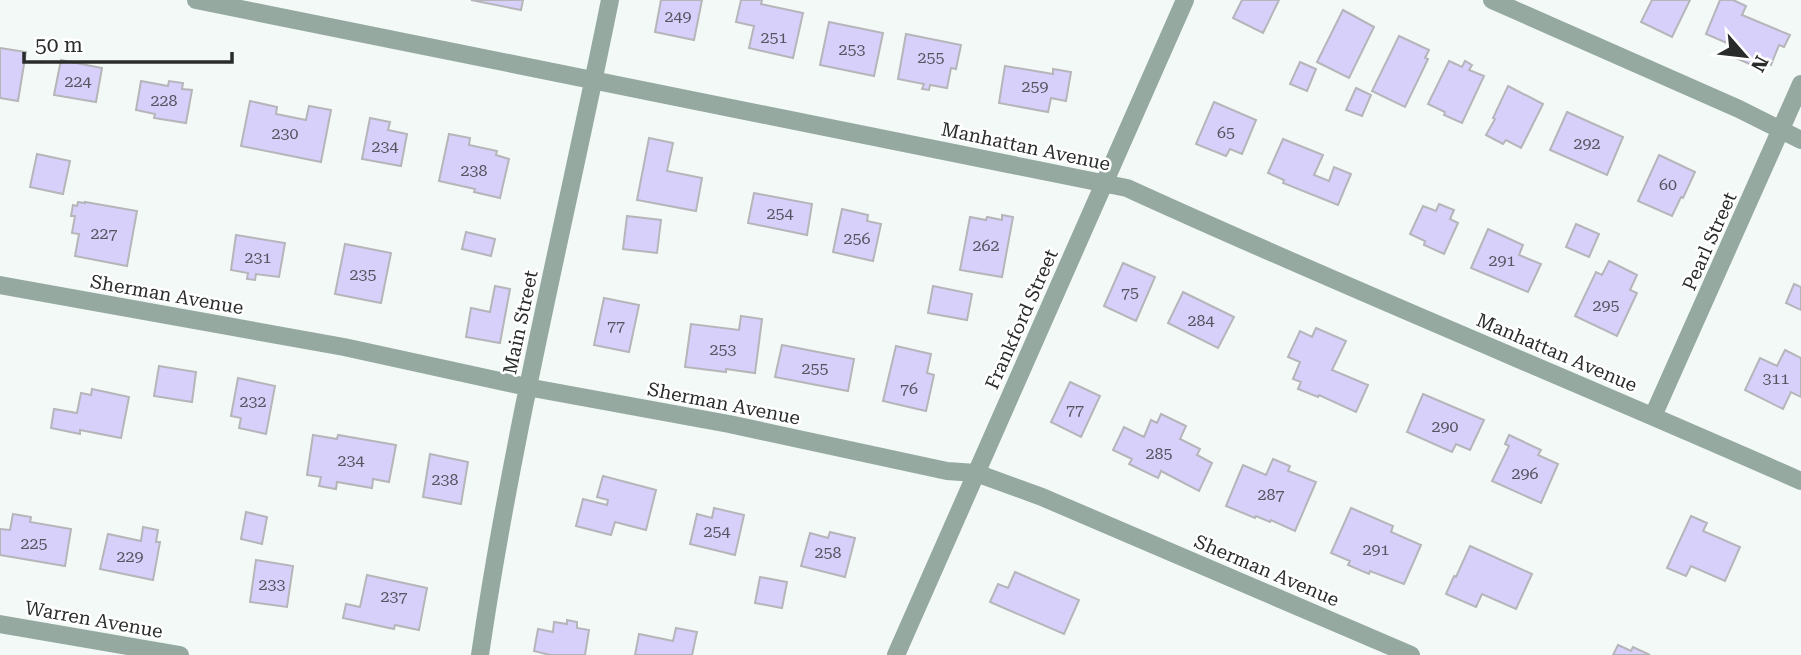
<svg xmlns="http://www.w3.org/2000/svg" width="1801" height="655" font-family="'Roboto Serif',serif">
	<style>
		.building { fill: #d7d0fb; stroke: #b5b5ba; stroke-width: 2 }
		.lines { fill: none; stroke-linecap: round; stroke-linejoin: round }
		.minor { stroke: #95a9a0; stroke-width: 18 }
		.labels { text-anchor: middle; stroke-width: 5; stroke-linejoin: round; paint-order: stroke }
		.number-label { font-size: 16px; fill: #54555f }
		.street-label { font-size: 19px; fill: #292c2b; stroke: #fff }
	</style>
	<rect width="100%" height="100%" fill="#f2f9f6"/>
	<path class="building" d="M471,0H523L521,10Z
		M661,0H702L694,40L655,32Z
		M741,0H762L761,4L803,13L793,58L749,48L754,26L736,22Z
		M1242,0H1279L1263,33L1233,18Z
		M1652,0H1690L1672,37L1641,22Z
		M1720,0H1733L1746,6L1742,15L1790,35L1784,47L1779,45L1771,65L1758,59L1754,66L1729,55L1734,46L1706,34Z
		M1343,10L1374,27L1349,78L1317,62Z
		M829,22L883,33L874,76L820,65Z
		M906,34L961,45L956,69L951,68L947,88L930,85L929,90L922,89L924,84L898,79Z
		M1399,36L1429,50L1425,58L1428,59L1405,107L1372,91Z
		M0,48L26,52L18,101L0,98Z
		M61,60L102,68L96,102L54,95Z
		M1449,61L1462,67L1465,61L1472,65L1469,70L1484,76L1462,123L1444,115L1445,112L1428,104Z
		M1300,62L1316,69L1307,91L1290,84Z
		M1005,66L1053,74V69L1071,72L1066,101L1051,98L1048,112L999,103Z
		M141,81L168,86L169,81L183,83L182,89L192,90L186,123L154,118L155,114L136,110Z
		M1508,86L1543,104L1521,148L1506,140L1503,144L1486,135L1495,119L1493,118Z
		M1356,88L1371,95L1362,116L1346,110Z
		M250,101L277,107L276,114L306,120L309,106L331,110L321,162L241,146Z
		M1214,102L1256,120L1242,154L1230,149L1226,156L1196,144Z
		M1567,112L1623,137L1607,175L1550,150Z
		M370,118L390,122L388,130L407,134L401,166L362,159Z
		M449,134L470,138L469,145L497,151L496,155L509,159L500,198L474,192L475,189L439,181Z
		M649,138L673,143L667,171L702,178L696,211L637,200Z
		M1283,139L1323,155L1314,175L1329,181L1334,167L1351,174L1338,205L1283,183L1284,180L1268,173Z
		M37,154L70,161L63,194L30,187Z
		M1659,155L1695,172L1683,198L1681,197L1672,216L1638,201Z
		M754,193L812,204L807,235L748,223Z
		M78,202L85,203V202L137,211L127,266L75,256L79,234L72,233L75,216H71L73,205L77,206Z
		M1439,204L1454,210L1450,219L1458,223L1444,254L1424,245L1425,241L1410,234L1423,206L1436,211Z
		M842,209L868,215L867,221L881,224L873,261L833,252Z
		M1002,215L1013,217L1002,277L960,270L970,217L986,220L987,217L1002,220Z
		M627,216L661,220L657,253L623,249Z
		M1576,224L1599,234L1589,257L1566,247Z
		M1488,229L1523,245L1519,255L1541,264L1528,292L1471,268Z
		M466,232L495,239L491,256L462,249Z
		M236,235L285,243L279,277L256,274L255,280L247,279L248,273L231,270Z
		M345,244L391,253L381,303L335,294Z
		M1609,261L1637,275L1630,290L1637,293L1617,336L1575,316L1596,272L1602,275Z
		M1123,263L1155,277L1136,321L1104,306Z
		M1794,284L1801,287V310L1786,303Z
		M495,286L510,289L500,343L466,337L471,308L490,312Z
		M933,286L972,294L967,320L928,313Z
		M1183,292L1234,317L1218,348L1168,323Z
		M604,298L639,305L629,352L594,345Z
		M741,316L762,319L755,373L726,369V372L685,367L691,324L739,330Z
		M1316,328L1346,341L1332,370L1368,385L1356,412L1319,395L1318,397L1298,389L1301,382L1293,379L1300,362L1288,357L1300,331L1312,337Z
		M782,345L854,359L848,391L775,377Z
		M896,346L931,354L927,373L934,375L926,411L883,401Z
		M1785,350L1801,358V397L1791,392L1783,409L1745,390L1760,358L1777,366Z
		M159,366L196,372L192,402L154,396Z
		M238,378L275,386L266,434L239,428L241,418L231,416Z
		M1070,382L1100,396L1081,437L1051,422Z
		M92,389L129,397L121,438L80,430V434L51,428L54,409L77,413L81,393L91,395Z
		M1423,394L1484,420L1470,450L1456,444L1452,452L1407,432Z
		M1161,414L1186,426L1180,439L1200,449L1197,455L1212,463L1199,491L1161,471L1158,478L1129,464L1132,459L1113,450L1124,427L1144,437L1151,420L1157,423Z
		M313,435L337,439L338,435L396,445L389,482L373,479L372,488L337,482L336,489L319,486L321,477L307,475Z
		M1509,435L1541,450L1538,455L1558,464L1541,503L1492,481L1509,446L1505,444Z
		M430,454L468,462L461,504L423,497Z
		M1273,459L1290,466L1288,471L1316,482L1295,531L1271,520L1270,522L1256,516L1255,518L1226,506L1243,465L1266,475Z
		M603,476L656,490L646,530L615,522L611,535L576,526L583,499L607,505L608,500L597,497Z
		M714,508L744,515L735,555L690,544L697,514L712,518Z
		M1351,508L1393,526L1391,532L1421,545L1404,584L1370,571L1369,574L1348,565L1350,561L1331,553Z
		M246,512L267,517L262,544L241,539Z
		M13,514L31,517L30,522L71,529L65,566L0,555V529L10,530Z
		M1691,516L1707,523L1703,531L1740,547L1725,581L1691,566L1686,576L1667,568Z
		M143,527L158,530L156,542H160L153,580L100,569L108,534L141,541Z
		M830,532L855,538L845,577L801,566L810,533L828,538Z
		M1470,546L1532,574L1516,609L1482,594L1476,607L1446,594L1454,576L1456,577Z
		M256,560L293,566L287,607L250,602Z
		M1015,572L1079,600L1064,634L990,602L998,584L1008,588Z
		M367,575L427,588L419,630L395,625L394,629L343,618L346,604L360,607Z
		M760,577L787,582L782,608L755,603Z
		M567,620L577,622V628L589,630L585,655H550L534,651L538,629L553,632L554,622L567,624Z
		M676,628L697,632L692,655H635L639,634L673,641Z
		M1618,645L1631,651L1633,647L1650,655H1613Z"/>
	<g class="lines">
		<path class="minor" d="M196,0L1127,188C1350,290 1577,382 1801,481
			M1492,0L1739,109L1801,140
			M0,285L344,347L527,387L729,424L947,471L976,473L1042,497L1411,655
			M1653,416L1801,84
			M0,624L180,655
			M480,655C512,435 566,218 610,0
			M896,655L1185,0"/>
	</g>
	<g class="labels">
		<g class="number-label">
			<text x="678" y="22">249</text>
			<text x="774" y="43">251</text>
			<text x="852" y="55">253</text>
			<text x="931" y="63">255</text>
			<text x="78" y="87">224</text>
			<text x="1035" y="92">259</text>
			<text x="164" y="106">228</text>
			<text x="1226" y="138">65</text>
			<text x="285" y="139">230</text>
			<text x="1587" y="149">292</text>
			<text x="385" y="152">234</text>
			<text x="474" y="176">238</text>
			<text x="1668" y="190">60</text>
			<text x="780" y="219">254</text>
			<text x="104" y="239">227</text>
			<text x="857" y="244">256</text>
			<text x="986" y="251">262</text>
			<text x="258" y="263">231</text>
			<text x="1502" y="266">291</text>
			<text x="363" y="280">235</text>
			<text x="1130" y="298">75</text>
			<text x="1606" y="311">295</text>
			<text x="1201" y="326">284</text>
			<text x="616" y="331">77</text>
			<text x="723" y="355">253</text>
			<text x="815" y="374">255</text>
			<text x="1776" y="384">311</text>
			<text x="909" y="394">76</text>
			<text x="253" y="407">232</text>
			<text x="1075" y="415">77</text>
			<text x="1445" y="432">290</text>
			<text x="1159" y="459">285</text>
			<text x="351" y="466">234</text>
			<text x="1525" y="479">296</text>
			<text x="445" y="485">238</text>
			<text x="1271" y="500">287</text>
			<text x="717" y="537">254</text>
			<text x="34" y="549">225</text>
			<text x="1376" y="555">291</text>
			<text x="828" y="558">258</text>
			<text x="130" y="562">229</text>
			<text x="272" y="590">233</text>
			<text x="394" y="602">237</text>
		</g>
		<g class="street-label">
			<text transform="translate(1026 146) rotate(12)" y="7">Manhattan Avenue</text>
			<text transform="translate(1709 241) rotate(-66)" y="7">Pearl Street</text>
			<text transform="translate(167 294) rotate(10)" y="7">Sherman Avenue</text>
			<text transform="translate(1021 319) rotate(-66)" y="7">Frankford Street</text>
			<text transform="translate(520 322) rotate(-78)" y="7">Main Street</text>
			<text transform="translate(1557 352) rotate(23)" y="7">Manhattan Avenue</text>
			<text transform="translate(724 403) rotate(11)" y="7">Sherman Avenue</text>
			<text transform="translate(1267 570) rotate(23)" y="7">Sherman Avenue</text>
			<text transform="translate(94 619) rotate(10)" y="7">Warren Avenue</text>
		</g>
	</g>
	<g transform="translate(1745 56) rotate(118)" stroke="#ffffff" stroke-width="5" paint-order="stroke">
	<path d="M0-5L12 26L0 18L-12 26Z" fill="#292c2b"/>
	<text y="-10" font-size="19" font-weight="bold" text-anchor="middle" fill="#292c2b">N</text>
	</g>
	<path d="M24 52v10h208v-10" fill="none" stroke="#292c2b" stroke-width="3.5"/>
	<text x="35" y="52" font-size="21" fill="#292c2b" stroke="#ffffff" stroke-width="5" paint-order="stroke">50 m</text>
</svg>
